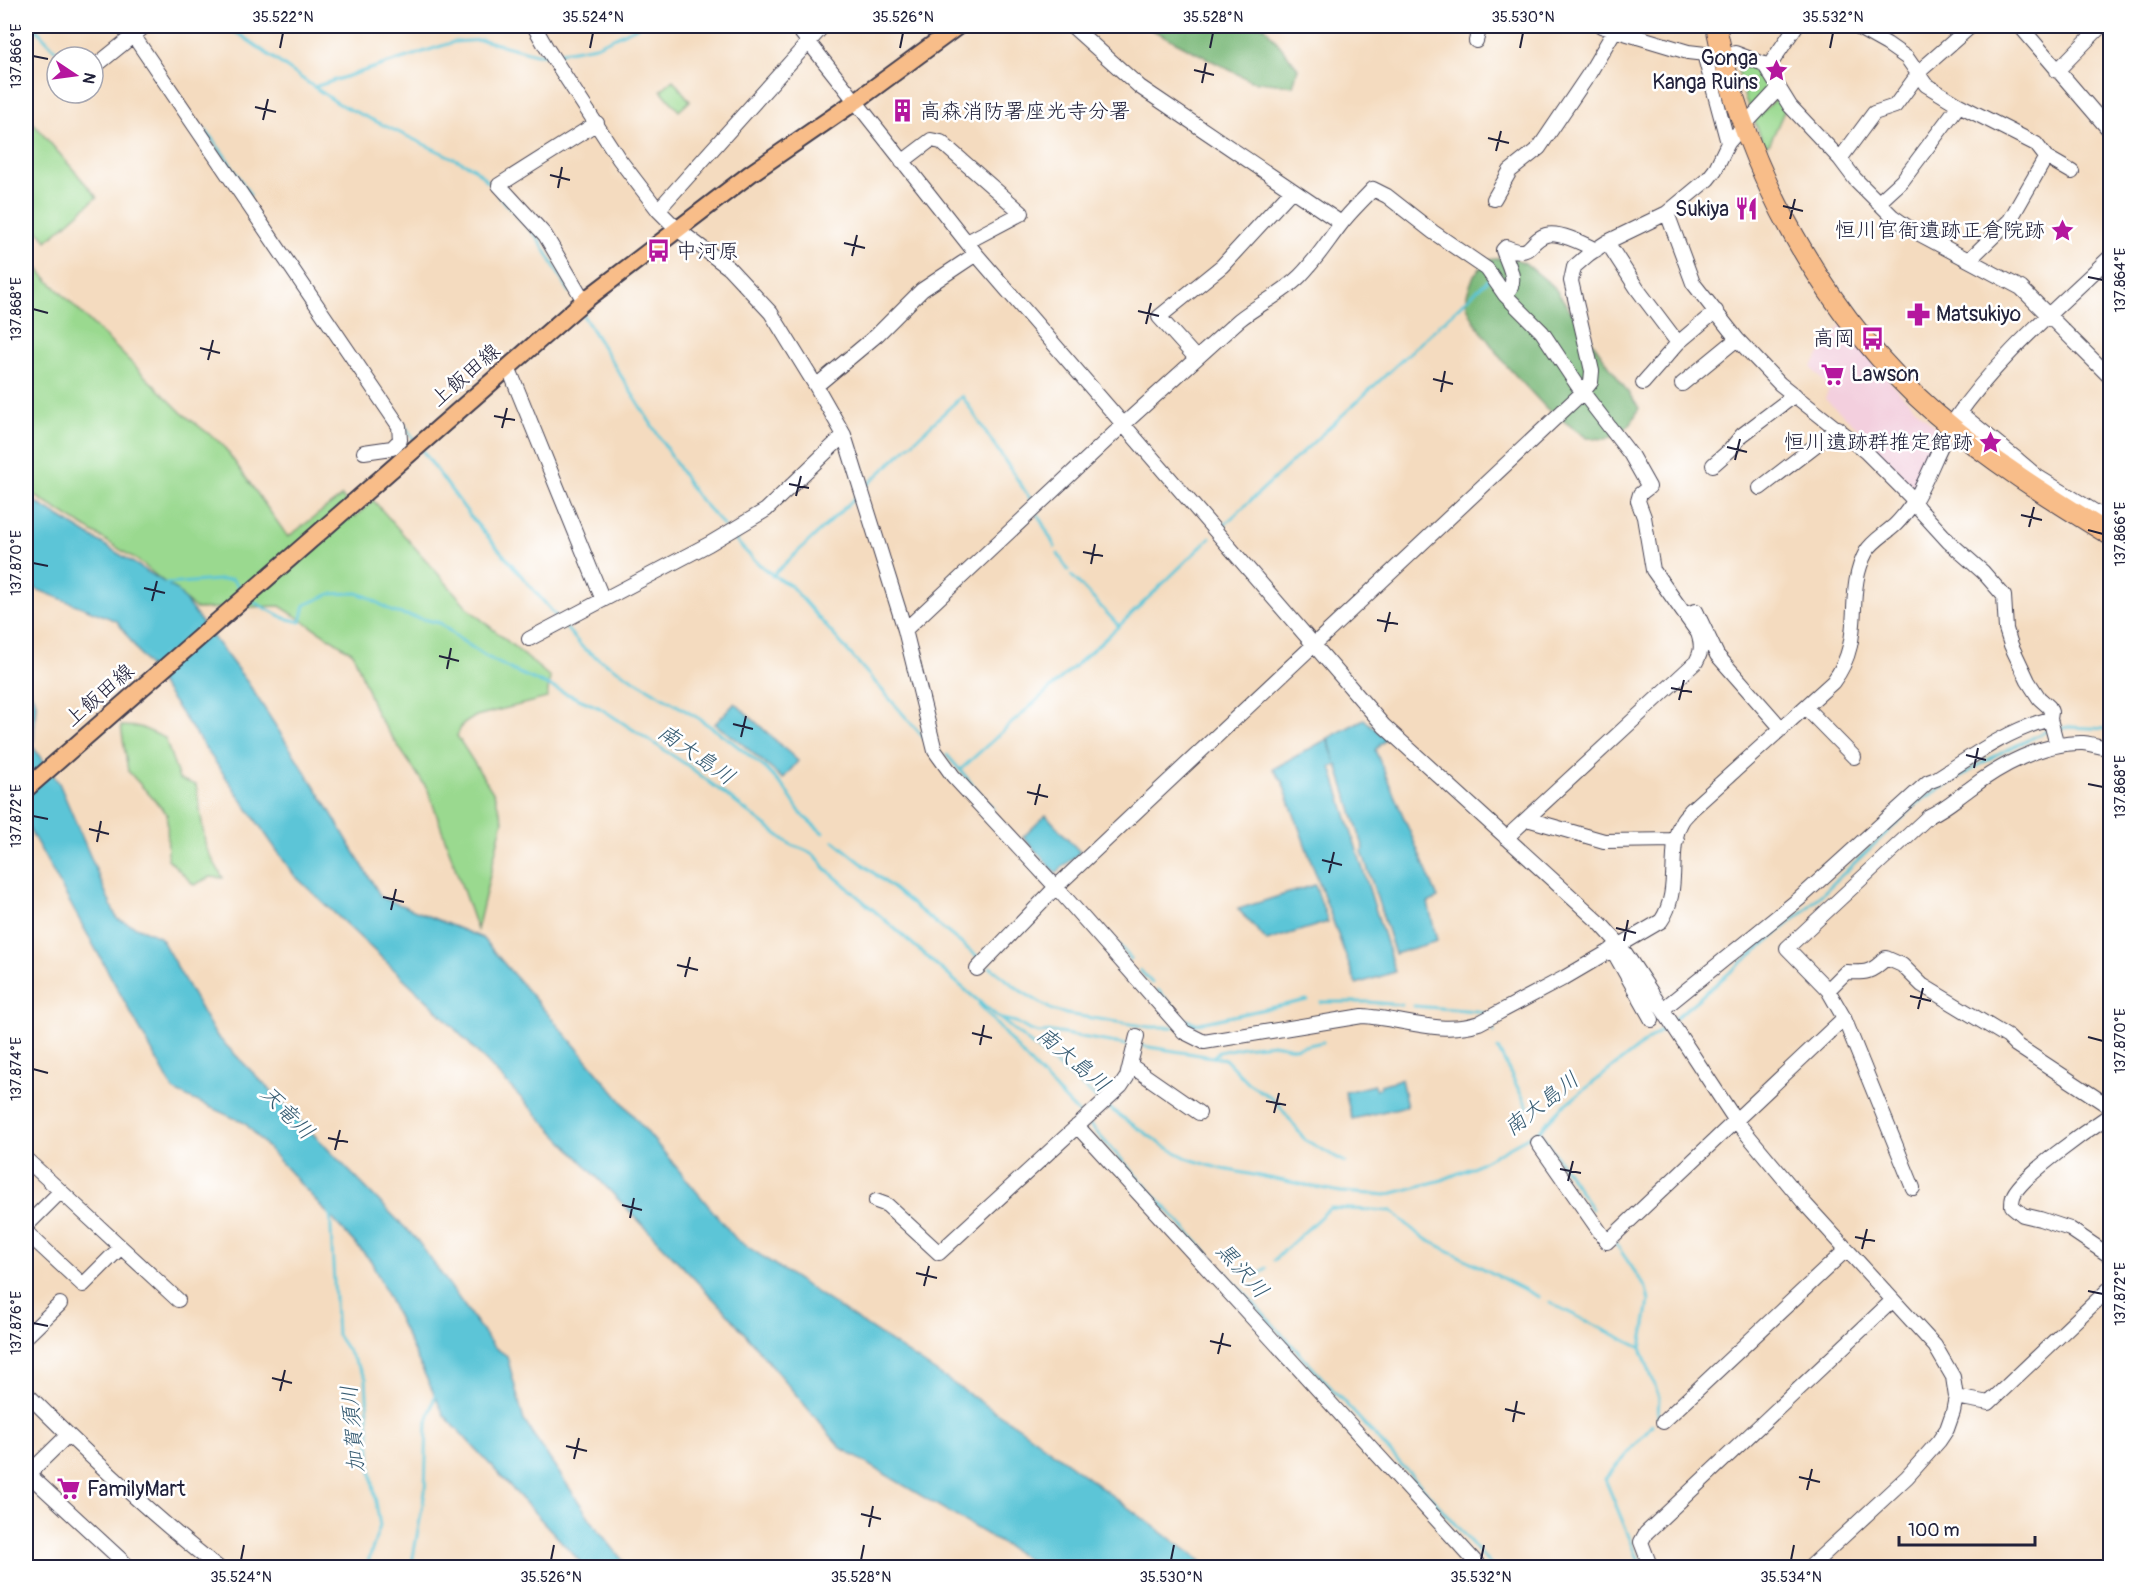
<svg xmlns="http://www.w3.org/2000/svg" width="2136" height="1593" font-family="Pangolin,'Klee One',sans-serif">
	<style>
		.built { fill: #f3cfde }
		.green { fill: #9ad98f; stroke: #5e7e65; stroke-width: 1.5 }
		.forest { fill: #7bb97a; stroke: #4e6e5a; stroke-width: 1.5 }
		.water { fill: #5bc5d7; stroke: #3e7489; stroke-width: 1.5 }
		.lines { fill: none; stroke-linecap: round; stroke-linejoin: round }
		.stream { stroke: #5bc5d7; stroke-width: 3 }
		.minor-casing { stroke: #423e4f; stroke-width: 16 }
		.major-casing { stroke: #423e4f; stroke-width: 20 }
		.highway-casing { stroke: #423e4f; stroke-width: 22 }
		.minor { stroke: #fff; stroke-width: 14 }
		.major { stroke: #f8bd89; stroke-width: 16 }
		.highway { stroke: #f8bd89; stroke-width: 20 }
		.ticks { fill: none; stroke: #22223b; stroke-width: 2 }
		.labels { text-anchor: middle; stroke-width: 5; stroke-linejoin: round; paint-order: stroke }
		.poi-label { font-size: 21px; fill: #22223b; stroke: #fff; text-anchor: end }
		.street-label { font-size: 21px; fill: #22223b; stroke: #fff }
		.water-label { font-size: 22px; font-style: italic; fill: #365b72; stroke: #fff }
		.neatline { fill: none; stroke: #22223b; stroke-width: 2 }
		.ticks-label { font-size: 15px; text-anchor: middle; fill: #22223b }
	</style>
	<rect width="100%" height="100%" fill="#fff"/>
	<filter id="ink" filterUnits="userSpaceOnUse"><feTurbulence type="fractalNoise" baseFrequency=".0167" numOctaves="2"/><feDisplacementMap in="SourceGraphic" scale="12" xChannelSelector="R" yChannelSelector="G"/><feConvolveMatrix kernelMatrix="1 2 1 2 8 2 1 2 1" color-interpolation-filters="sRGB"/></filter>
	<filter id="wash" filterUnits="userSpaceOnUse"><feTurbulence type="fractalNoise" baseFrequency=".008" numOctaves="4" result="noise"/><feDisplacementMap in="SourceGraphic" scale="24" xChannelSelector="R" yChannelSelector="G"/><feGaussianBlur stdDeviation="1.35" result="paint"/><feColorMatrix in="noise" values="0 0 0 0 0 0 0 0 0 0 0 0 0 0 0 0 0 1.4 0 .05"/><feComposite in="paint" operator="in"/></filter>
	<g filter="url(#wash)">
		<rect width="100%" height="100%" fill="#f4dbbf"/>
		<path class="built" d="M1841,325L1900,393L1936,428V446L1912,491L1861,445L1865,434L1825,399L1828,391L1826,385L1811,367Z"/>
		<path class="green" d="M1735,58L1759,66L1773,88L1751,111L1745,99Z
			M673,80L690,101L679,111L661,90Z
			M1778,97L1786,107L1770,143L1764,145L1754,120Z
			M26,115L97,197L47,241L26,216Z
			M26,254L43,275L182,413L222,444L288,537L342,496L355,517L373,500L469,609L550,677L547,698L476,716L462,725L457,736L494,794L503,820L477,930L428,790L377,715L353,653L280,606L196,609L140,562L26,490Z
			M121,726L140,727L165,738L179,779L196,785L206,848L223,878L210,877L194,885L168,859L167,814L128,771Z"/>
		<path class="forest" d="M1145,26H1264L1298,68L1293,86L1251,81Z
			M1510,257L1525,263L1554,287L1639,408L1631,424L1618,433L1606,439L1587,438L1547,409L1505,364L1474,321L1467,306V294L1474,275L1488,260Z"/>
		<path class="water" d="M26,496L177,590L248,683L324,801L381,897L482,938L578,1049L736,1239L1020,1428L1209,1567H1041L841,1448L729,1315L434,1007L294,875L117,621L26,585Z
			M26,682L36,703L33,747L59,783L117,919L160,937L215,1034L417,1240L493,1346L507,1356L524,1421L595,1526L628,1567H585L444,1415L371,1261L245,1123L174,1091L26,823Z
			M735,703L798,761L783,779L740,742L715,724Z
			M1364,719L1386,739L1375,750L1438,898L1428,903L1437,941L1395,954L1362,851L1364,849L1337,765L1331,767L1395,972L1356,984L1283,784L1284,783L1273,769L1327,739L1335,761L1328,738Z
			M1046,815L1080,852L1056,873L1023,837Z
			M1315,885L1328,922L1267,941L1238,909Z
			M1401,1079L1407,1106L1352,1119L1345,1092L1374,1085L1375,1089L1380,1088V1085Z"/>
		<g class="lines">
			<path class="stream" d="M33,26L62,57
				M223,26L242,36L314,87L454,42L482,40L536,54H547
				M556,53L596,46L639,26
				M314,87L339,104L474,168L488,182
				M206,131L227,159L250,195
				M497,194L538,238L569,292
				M581,312L695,494L724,526
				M404,425L416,442
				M422,450L470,516L556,616
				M864,488L962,396L1031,500
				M1037,513L1055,547
				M1222,527L1488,280
				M733,537C750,557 766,573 790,585L924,738
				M1058,554L1068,570
				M1071,575L1119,626
				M772,576L858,495
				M165,584L232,579L243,591
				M252,601L284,618L301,622L305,605L330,594L357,593L368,597L393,612L440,623L458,638L485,656L514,671L600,708L687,765L791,845C807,850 817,854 825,868L970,994L1099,1100
				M566,628L583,648L599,659L698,718L731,741L765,768L785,789L802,815L823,833
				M2056,729L2069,727L2110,729
				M947,755L960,770L1119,626L1210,538
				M961,771L993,809
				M834,841L978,957
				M1114,940L1131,959
				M990,967L1021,991L1052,1010L1066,1014L1150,1027H1173
				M1140,970L1152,983
				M1158,990L1184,1019L1196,1023
				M1321,1002H1368L1402,1005
				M979,1004L1029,1062L1081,1116
				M1414,1006L1477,1011L1486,1014
				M1002,1019L1016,1022L1029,1030L1039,1033L1053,1032L1127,1045
				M1674,1019L1805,910L1920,801L1994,756L2049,730
				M1491,1023L1494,1033
				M1186,1026L1307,1000
				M1143,1046L1225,1059L1248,1083L1276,1101L1305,1140L1345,1162
				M1498,1049L1528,1108
				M1214,1056L1219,1052L1243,1047L1273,1044L1295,1048L1323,1042
				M1106,1106L1164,1146L1189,1159L1218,1168L1341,1192L1386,1195L1442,1180L1471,1168L1539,1131L1561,1108L1667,1025
				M1088,1123L1434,1500L1493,1568
				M1539,1131L1592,1209
				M330,1212L337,1335L366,1378L371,1472L380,1526L366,1568
				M1614,1241L1646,1288L1649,1301L1641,1348L1659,1397L1658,1416
				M1274,1260L1330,1208L1392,1211L1420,1236L1539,1297
				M1254,1279L1266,1268
				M1550,1303L1641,1348
				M411,1568L425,1492L427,1422L436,1392
				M1642,1568L1605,1479L1652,1425"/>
		</g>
	</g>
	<g filter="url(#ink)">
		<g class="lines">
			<defs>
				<path id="minor" d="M534,26L546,47L619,159L658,210L677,229L729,268L771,313L816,386L844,435L905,630L935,751L953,776L1056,887L1184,1032L1204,1042L1362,1016C1400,1018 1441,1036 1479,1023L1564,978L1661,921C1682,891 1666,848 1682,821C1684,817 1689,813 1691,810L1833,682C1867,637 1843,595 1866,552C1872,541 1887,533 1896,524C1902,518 1908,510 1913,503C1930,476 1939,444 1956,418C1997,358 2058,307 2110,257
					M796,26L976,254L1384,726L1600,923L1620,945L1736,1121L1806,1205L1935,1346L1953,1377L1956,1397L1953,1412L1947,1429L1939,1441L1907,1477L1809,1568
					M1072,26L1140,87L1341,223
					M1601,26L1688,52L1714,55
					M1855,26L1887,44L1907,58L1926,85L1959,105L2036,144L2046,157L2010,220L1969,260
					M2020,26L2110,131
					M133,35L399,426L400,440L392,448L364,452
					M1476,41L1480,26
					M1735,53L1764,64L1790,106L1840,159L1855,179L1892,216L1912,230L2021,288L2110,377
					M1704,54L1728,143
					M93,68L145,26
					M1767,69L1796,26
					M2057,71L2101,26
					M1743,122L1750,119L1778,89
					M2046,157L2072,172
					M1840,159L1874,113L1895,106L1922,69L1971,26
					M902,162L931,140L941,142L1022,213L967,242
					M1494,199L1510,171L1539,148L1589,74L1615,30
					M1878,203L1902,181L1959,105
					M658,210L823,26
					M1667,213L1693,283L1737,339L1780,384L1866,452L1910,496L1918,508L1949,542L1983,572L2004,596L2006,629L2011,645L2028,681L2039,698L2049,707L2051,712L2050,719L2057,745
					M1607,242L1638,290L1678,343
					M1505,295C1520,281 1508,266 1503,250L1506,247C1534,259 1527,241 1546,235C1559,231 1584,244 1596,250
					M584,301L545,235L499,185L597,123
					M1196,358L1159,317L1222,266L1292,190
					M511,374L603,600
					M1643,383L1678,343L1716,311
					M1682,384L1737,339
					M816,386L877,335L922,290L976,254
					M1960,413L2018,460
					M1713,465L1730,450L1742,435L1795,395
					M2010,471L2018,460L2038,477L2107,519L2110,516
					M1760,488L1838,428
					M1685,614L1696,611L1717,655L1782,729
					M905,630L1124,424L1239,320C1259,304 1282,294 1300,276C1316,260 1327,242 1341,224C1350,212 1362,201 1373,189L1387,196L1433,232L1487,269L1505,295L1542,332L1578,386L1631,455L1649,487L1640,494L1638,501L1644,517L1653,570L1698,633C1702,645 1702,651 1696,662L1506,838
					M529,639L709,544L766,510L844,435
					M1806,708L1854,757
					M1527,819L1604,841L1677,840
					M1612,949L1652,1020
					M977,969L1056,887L1583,392L1591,382L1592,371L1571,281L1574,267L1589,254L1607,242L1667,213L1708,179L1715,170L1728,143L1735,135L1745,129
					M1828,990L1846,972C1866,973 1871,973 1886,958L1902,965L1922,985L2008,1037L2016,1045L2110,1107
					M1663,1009L1799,899L1928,782L1936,779C1972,756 2008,730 2050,719
					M1844,1018L1913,1188
					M1130,1065L1199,1113
					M2110,1115C2092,1127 2018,1178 2013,1197C2012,1200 2012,1203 2012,1206L2023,1215L2040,1219L2070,1229L2110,1256
					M1077,1126L1481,1568
					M1538,1143L1607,1242L1844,1018L1828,990L1787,948L1929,816C1946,808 1954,800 1968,790C1999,766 2043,742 2083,743C2092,744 2102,747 2110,749
					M26,1159L178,1300
					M876,1201L887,1205L939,1253L1121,1086L1127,1077L1137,1036
					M26,1226L60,1192
					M26,1232L83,1285L120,1248
					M26,1337L60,1304
					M26,1391L29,1396C89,1456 152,1516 219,1568
					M1956,1397L1989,1403L2110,1288
					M1663,1422L1847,1249
					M26,1472L130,1568
					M26,1476L68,1435
					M26,1561L32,1568
					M1651,1568L1641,1542L1646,1533L1893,1300"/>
				<path id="major" d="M26,789L584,301L750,174L856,101L958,26"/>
				<path id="highway" d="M1716,26C1744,169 1825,317 1936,414C1989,460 2050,498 2110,535"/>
			</defs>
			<use href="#minor" class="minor-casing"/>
			<use href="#major" class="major-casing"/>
			<use href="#highway" class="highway-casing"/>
			<use href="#minor" class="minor"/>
			<use href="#major" class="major"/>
			<use href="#highway" class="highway"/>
		</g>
	</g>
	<path class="ticks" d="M280,48L283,33M590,48L593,33M900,48L903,33M1210,48L1213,33M1520,48L1523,33M1830,48L1833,33M33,56L48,59M1194,70L1214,75M1202,83L1206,63M255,107L276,112M263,120L268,99M1488,138L1509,143M1496,151L1501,131M550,175L570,180M558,188L562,167M1783,206L1803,211M1790,219L1795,199M844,243L865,248M852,256L857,235M2088,277L2103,280M33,309L48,313M1138,311L1159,316M1146,324L1151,303M200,348L220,353M208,360L213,340M1433,379L1453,384M1441,392L1445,371M494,416L515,420M502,428L507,408M1727,447L1747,452M1735,460L1740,439M789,484L809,488M796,496L801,476M2021,515L2042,520M2029,527L2034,507M2088,530L2103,534M1083,552L1103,556M33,563L48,566M1091,564L1095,544M144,588L165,593M152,601L157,581M1377,620L1398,624M1385,632L1390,612M439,656L459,661M447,669L451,648M1671,688L1692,692M1679,700L1684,680M733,724L753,729M741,737L746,716M1966,755L1986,760M1974,768L1978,748M2088,784L2103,787M1027,792L1048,797M1035,805L1040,784M33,816L48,819M89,829L109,834M97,842L101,821M1322,860L1342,865M1329,873L1334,852M383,897L404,902M391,910L396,889M1616,928L1636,933M1624,941L1628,920M677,965L698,970M685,977L690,957M1910,996L1931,1001M1918,1009L1923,988M972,1033L992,1038M2088,1037L2103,1041M980,1045L984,1025M33,1069L48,1073M1266,1101L1286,1105M1274,1113L1279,1093M328,1138L348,1142M335,1150L340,1130M1560,1169L1581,1173M1568,1181L1573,1161M622,1205L642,1210M630,1218L634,1198M1855,1237L1875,1241M1862,1249L1867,1229M916,1273L937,1278M924,1286L929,1266M2088,1291L2103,1294M33,1323L48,1326M1210,1341L1231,1346M1218,1354L1223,1333M272,1378L292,1383M280,1391L285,1370M1505,1409L1525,1414M1513,1422L1517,1401M566,1446L587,1451M574,1459L579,1438M1799,1477L1820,1482M1807,1490L1812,1469M861,1514L881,1519M869,1527L873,1506M241,1560L244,1545M551,1560L554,1545M861,1560L864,1545M1171,1560L1174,1545M1481,1560L1484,1545M1791,1560L1794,1545"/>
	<defs>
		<symbol id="sight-bare" viewBox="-9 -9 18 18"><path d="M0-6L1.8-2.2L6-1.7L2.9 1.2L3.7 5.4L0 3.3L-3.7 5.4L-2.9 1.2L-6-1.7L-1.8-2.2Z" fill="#b5179e" stroke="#fff" stroke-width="2.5" paint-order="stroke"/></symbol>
		<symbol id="building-bare" viewBox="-9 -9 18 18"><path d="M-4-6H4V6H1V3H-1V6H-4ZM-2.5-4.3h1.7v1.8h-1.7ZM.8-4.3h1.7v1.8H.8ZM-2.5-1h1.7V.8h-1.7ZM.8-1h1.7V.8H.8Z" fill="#b5179e" stroke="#fff" stroke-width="2.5" paint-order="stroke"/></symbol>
		<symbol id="restaurant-bare" viewBox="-9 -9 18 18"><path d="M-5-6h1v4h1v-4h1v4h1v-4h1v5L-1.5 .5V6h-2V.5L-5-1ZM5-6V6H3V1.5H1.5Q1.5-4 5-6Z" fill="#b5179e" stroke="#fff" stroke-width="2.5" paint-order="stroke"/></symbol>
		<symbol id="bus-bare" viewBox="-9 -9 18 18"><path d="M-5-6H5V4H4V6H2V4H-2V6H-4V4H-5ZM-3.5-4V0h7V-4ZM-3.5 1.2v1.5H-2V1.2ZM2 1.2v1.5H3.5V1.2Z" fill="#b5179e" stroke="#fff" stroke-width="2.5" paint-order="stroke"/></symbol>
		<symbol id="pharmacy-bare" viewBox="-9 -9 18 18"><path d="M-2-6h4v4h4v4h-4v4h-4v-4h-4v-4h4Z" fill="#b5179e" stroke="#fff" stroke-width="2.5" paint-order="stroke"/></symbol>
		<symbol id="supermarket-bare" viewBox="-9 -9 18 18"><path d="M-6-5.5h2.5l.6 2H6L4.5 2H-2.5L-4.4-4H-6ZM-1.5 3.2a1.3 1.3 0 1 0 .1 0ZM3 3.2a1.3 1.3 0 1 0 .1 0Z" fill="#b5179e" stroke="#fff" stroke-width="2.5" paint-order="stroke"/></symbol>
	</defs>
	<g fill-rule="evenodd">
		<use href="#sight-bare" x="1760" y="54" width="33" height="33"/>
		<use href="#building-bare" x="886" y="94" width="33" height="33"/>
		<use href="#restaurant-bare" x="1730" y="192" width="33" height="33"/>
		<use href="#sight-bare" x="2046" y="214" width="33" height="33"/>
		<use href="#bus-bare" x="642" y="234" width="33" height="33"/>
		<use href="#pharmacy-bare" x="1902" y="298" width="33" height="33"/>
		<use href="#bus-bare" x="1856" y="322" width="33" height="33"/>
		<use href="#supermarket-bare" x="1816" y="358" width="33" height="33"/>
		<use href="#sight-bare" x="1974" y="426" width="33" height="33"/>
		<use href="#supermarket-bare" x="52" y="1472" width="33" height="33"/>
	</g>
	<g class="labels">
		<g class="poi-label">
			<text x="1758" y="65">Gonga<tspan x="1758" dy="24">Kanga Ruins</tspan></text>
			<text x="920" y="118" text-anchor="start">高森消防署座光寺分署</text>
			<text x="1729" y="216">Sukiya</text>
			<text x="2045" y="237">恒川官衙遺跡正倉院跡</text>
			<text x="676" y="258" text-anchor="start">中河原</text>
			<text x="1936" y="321" text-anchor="start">Matsukiyo</text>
			<text x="1855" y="345">高岡</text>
			<text x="1851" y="381" text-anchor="start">Lawson</text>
			<text x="1973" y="449">恒川遺跡群推定館跡</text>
			<text x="87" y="1496" text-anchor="start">FamilyMart</text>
		</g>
		<g class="street-label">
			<text transform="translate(465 375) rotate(-41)" y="7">上飯田線</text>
			<text transform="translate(99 695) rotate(-41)" y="7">上飯田線</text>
		</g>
		<g class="water-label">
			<text transform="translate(697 754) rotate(35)" y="8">南大島川</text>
			<text transform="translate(1074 1059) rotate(40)" y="8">南大島川</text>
			<text transform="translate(1541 1103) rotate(-38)" y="8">南大島川</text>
			<text transform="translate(288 1112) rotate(45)" y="8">天竜川</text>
			<text transform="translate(1243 1270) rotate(48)" y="8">黒沢川</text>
			<text transform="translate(352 1429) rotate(-95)" y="8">加賀須川</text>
		</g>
	</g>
	<rect width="2136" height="1593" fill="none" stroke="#fff" stroke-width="66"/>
	<g transform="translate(75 75) rotate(103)"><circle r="28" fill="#ffffff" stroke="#a7a7b1" stroke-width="1.5"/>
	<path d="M0-4.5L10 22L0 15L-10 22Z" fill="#b5179e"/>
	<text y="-9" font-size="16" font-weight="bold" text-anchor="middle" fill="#22223b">N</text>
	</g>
	<path d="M1899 1536v9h136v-9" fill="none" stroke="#22223b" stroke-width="3"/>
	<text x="1908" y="1536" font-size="18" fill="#22223b" stroke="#ffffff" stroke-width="4.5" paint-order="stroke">100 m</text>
	<rect x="33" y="33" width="2070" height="1527" class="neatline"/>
	<g class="ticks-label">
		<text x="283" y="22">35.522°N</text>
		<text x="593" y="22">35.524°N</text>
		<text x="903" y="22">35.526°N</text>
		<text x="1213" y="22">35.528°N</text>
		<text x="1523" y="22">35.530°N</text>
		<text x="1833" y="22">35.532°N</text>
		<text transform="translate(16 56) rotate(-90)" y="5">137.866°E</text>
		<text transform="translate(2120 280) rotate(-90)" y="5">137.864°E</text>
		<text transform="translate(16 309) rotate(-90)" y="5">137.868°E</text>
		<text transform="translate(2120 534) rotate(-90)" y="5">137.866°E</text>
		<text transform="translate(16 563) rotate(-90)" y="5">137.870°E</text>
		<text transform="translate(2120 787) rotate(-90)" y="5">137.868°E</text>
		<text transform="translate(16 816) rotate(-90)" y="5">137.872°E</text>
		<text transform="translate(2120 1041) rotate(-90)" y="5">137.870°E</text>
		<text transform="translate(16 1069) rotate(-90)" y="5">137.874°E</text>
		<text transform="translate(2120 1294) rotate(-90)" y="5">137.872°E</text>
		<text transform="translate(16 1323) rotate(-90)" y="5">137.876°E</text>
		<text x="241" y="1582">35.524°N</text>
		<text x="551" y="1582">35.526°N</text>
		<text x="861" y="1582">35.528°N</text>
		<text x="1171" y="1582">35.530°N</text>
		<text x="1481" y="1582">35.532°N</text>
		<text x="1791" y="1582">35.534°N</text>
	</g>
</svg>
